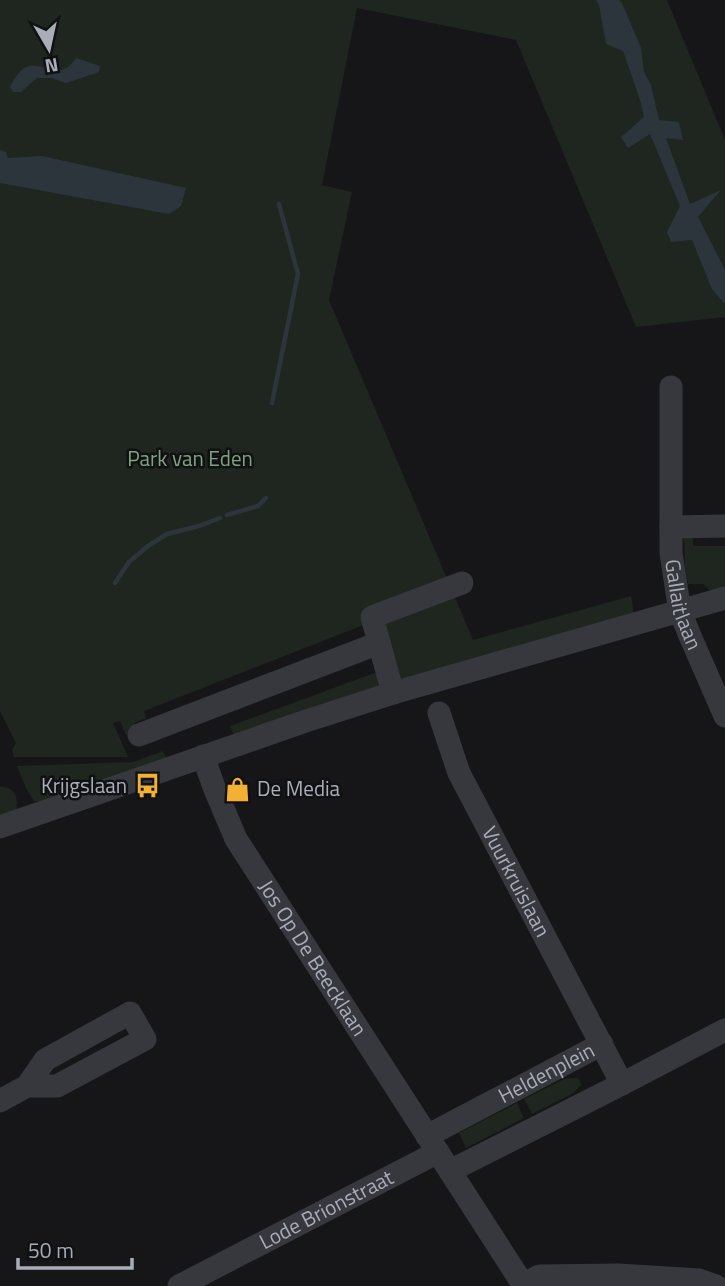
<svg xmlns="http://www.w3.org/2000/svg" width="725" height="1286" font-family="'Titillium Web',sans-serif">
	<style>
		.green { fill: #1e261f }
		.water { fill: #2c353c }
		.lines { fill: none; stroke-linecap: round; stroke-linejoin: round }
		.stream { stroke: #2c353c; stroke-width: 4.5 }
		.minor { stroke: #37383d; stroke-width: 23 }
		.labels { text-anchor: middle; stroke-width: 5; stroke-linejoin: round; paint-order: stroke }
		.park-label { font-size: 21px; fill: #7fa381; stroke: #111113 }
		.street-label { font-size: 21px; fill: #a8adb8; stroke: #111113 }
		.poi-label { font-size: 21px; fill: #a8adb8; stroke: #111113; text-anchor: end }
	</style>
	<rect width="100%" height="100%" fill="#161618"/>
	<path class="green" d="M0,0H667L725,140V317L636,327L516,40L357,8L322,185L352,192L329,300L473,640L631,596L634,614L405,681L395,674L366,624L144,711L146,718L134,723L137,731L126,735L120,721L113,723L128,757H14L12,750L16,743L0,711Z
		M684,534H693V546H725V591L714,594L703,584H688L685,567Z
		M380,671V685L375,689L315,706L234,736L230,726Z
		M163,751L166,759L45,802L34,801L26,788L17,766L133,762Z
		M0,787C14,786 19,797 16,810L0,818Z
		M579,1078L581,1085L572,1094L532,1114L524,1099L564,1079Z
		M517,1103L524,1118L466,1148L459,1133Z"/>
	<path class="water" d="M596,0H619L622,3L641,48L644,72L651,85L659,120L679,122L683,140L666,138L690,204L721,190L698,217L725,270V304L712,289L692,240L671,242L667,232L680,206L650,134L628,148L621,137L644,117L640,100L623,51L606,44L599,5Z
		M76,58L100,66L99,72L66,83L51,78H37L21,92H13L10,87C31,44 47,81 68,67C71,65 73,61 76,58Z
		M0,150L6,152L8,158L42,156L186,188L181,206L169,214L0,183Z"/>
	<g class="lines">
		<path class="stream" d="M272,403L298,274L279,204
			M227,515L258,506L266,498
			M115,583L129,562L148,546L167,534L199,526L220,518"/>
		<g class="minor">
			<path id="s1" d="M671,387V553L678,599L680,611L690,636L725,716"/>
			<path d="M671,527L725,526"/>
			<path d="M393,693L372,617L462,583"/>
			<path id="s2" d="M439,713L459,773L622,1084"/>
			<path d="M139,735L379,643"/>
			<path id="s3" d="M203,756L214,787L236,839L524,1286"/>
			<path d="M0,827L306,721L393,693L725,598"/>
			<path d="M0,1101L27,1086L45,1060L130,1013L145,1039L57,1086H27"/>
			<path id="s4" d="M427,1136L602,1044"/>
			<path d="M450,1171L622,1084L725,1030"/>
			<path d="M523,1285L539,1276L618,1275L699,1280L716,1286"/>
			<path id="s5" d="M179,1286L438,1152"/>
		</g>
	</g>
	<defs>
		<symbol id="bus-bare" viewBox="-9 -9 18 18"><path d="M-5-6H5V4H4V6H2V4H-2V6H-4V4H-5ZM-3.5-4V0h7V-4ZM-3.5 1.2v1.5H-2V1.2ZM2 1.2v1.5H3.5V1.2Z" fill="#f2b134" stroke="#111113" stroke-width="2.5" paint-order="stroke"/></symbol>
		<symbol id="shop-bare" viewBox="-9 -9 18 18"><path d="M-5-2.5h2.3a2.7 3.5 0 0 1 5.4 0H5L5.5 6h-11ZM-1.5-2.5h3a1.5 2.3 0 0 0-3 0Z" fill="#f2b134" stroke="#111113" stroke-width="2.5" paint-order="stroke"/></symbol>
	</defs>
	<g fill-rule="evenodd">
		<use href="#bus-bare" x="130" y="768" width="35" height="35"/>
		<use href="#shop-bare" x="220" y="772" width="35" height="35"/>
	</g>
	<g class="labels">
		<g class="park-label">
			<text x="190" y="466">Park van Eden</text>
		</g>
		<g class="street-label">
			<text dy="7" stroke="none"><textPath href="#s1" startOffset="219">Gallaitlaan</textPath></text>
			<text dy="7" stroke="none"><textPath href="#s2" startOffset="186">Vuurkruislaan</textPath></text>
			<text dy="7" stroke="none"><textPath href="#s3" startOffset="231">Jos Op De Beecklaan</textPath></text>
			<text dy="7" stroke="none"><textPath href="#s4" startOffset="135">Heldenplein</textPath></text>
			<text dy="7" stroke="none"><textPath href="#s5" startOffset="166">Lode Brionstraat</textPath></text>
		</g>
		<g class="poi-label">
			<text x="127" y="793">Krijgslaan</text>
			<text x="257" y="796" text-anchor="start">De Media</text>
		</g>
	</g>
	<g transform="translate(49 49) rotate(171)" stroke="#111113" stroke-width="5" paint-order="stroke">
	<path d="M0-5L12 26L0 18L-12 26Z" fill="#a8adb8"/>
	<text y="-10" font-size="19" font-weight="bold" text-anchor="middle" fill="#a8adb8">N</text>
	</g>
	<path d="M18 1258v10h114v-10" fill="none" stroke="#a8adb8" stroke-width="3.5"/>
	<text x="28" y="1258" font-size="21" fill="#a8adb8" stroke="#111113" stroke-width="5" paint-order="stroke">50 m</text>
</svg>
